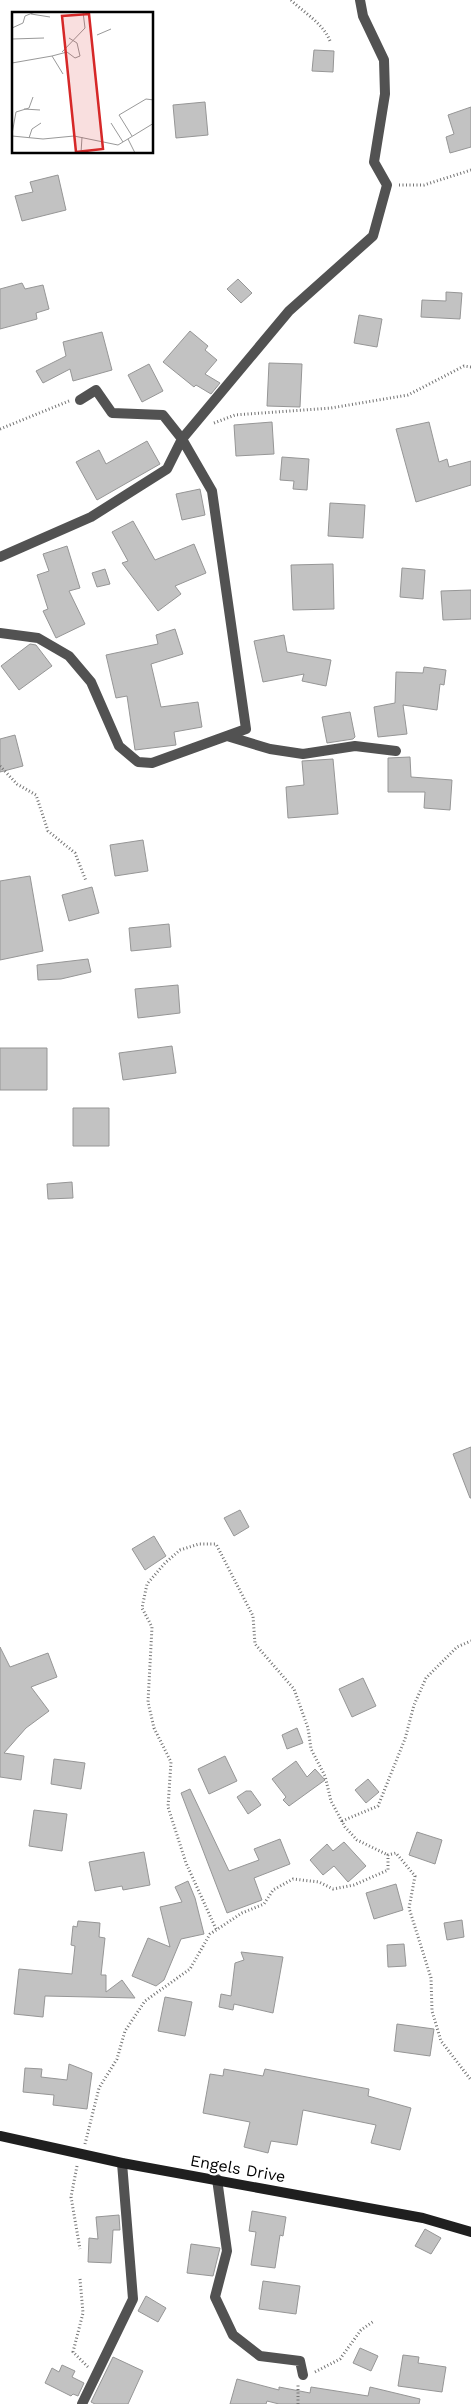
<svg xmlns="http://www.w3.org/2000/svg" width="471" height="2404" font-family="'Work Sans',sans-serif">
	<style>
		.building { fill: #c2c2c2; stroke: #969696 }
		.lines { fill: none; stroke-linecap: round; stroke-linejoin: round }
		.path { stroke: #747474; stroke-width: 3; stroke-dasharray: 1 2.5; stroke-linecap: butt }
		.street { stroke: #525252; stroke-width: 10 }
		.secondary { stroke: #1f1f1f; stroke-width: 10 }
		.labels { text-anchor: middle; stroke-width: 4.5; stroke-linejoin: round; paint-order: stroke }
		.street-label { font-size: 16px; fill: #000; stroke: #fff }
		.inset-road { fill: none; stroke: #999; stroke-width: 1 }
		.view { fill: #d62828; fill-opacity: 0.15; stroke: #d62828; stroke-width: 2.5 }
		.inset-edge { fill: none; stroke: #000; stroke-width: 2.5 }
	</style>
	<rect width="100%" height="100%" fill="#fff"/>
	<path class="building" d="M314,50L334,51L333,72L312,71Z
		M205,102L208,135L176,138L173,105Z
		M471,107V147L450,153L446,137L454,134L448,115Z
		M58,175L66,210L22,221L15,196L33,192L30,182Z
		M238,279L252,293L241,303L227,289Z
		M22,283L25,289L43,285L49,309L36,313L37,319L0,329V289Z
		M446,292L462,293L460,319L421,317L422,300L446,301Z
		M359,315L382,319L377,347L354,343Z
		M190,331L208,346L205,350L217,360L205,374L220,383L211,394L196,385L194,387L163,362Z
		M102,332L112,370L73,381L70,369L43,383L36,371L66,356L63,342Z
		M269,363L302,364L300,407L267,406Z
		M149,364L163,391L142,402L128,375Z
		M272,422L274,454L236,456L234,425Z
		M429,422L439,462L447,459L449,467L471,461V485L416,502L396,429Z
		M147,441L160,464L97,500L76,462L99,450L106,464Z
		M282,457L309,459L307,490L293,489L294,481L280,480Z
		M200,489L205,515L182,520L176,494Z
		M330,503L365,505L363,538L328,536Z
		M133,521L155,560L194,544L206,573L175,586L181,594L158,611L122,563L128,561L112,532Z
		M67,546L80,588L69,591L85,624L56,638L43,611L48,609L37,575L49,571L43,554Z
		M333,564L334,609L293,610L291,565Z
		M402,568L425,570L423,599L400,597Z
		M105,569L110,584L97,587L92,573Z
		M471,590V619L443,620L441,591Z
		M175,629L183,654L151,664L161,707L198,702L202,727L174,732L176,745L135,750L127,696L116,698L106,655L158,644L156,635Z
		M284,635L287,652L331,660L326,686L302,681L304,674L263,682L254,641Z
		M30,644L36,645L52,666L19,690L1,666Z
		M424,667L446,670L444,685L440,684L437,710L403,705L407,734L378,737L374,707L395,703L396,672L423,673Z
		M350,712L355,737L353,739L327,743L322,717Z
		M15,735L23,766L0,772V739Z
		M410,757L411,777L452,780L450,810L424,808L425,792H388V758Z
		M333,759L338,814L288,818L286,787L304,785L302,761Z
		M143,840L148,871L115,876L110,845Z
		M30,876L43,951L0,960V881Z
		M92,887L99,913L69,921L62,895Z
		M169,924L171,947L131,951L129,928Z
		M88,959L91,972L61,979L38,980L37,965Z
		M178,985L180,1013L138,1018L135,989Z
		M172,1046L176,1073L123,1080L119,1053Z
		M0,1048H47V1090H0Z
		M73,1108H109V1146H73Z
		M72,1182L73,1198L48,1199L47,1184Z
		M471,1447V1498H470L453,1454Z
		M240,1510L249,1527L234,1536L224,1518Z
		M154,1536L166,1556L145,1570L132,1549Z
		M0,1647L10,1667L48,1653L57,1677L31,1687L49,1711L26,1728L4,1753L24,1756L21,1780L0,1777Z
		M363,1678L376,1706L352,1717L339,1689Z
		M297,1728L303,1743L287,1749L282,1735Z
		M225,1756L237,1781L209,1794L198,1769Z
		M54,1759L85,1763L81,1789L51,1784Z
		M296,1761L307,1777L315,1769L325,1780L289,1806L283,1800L286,1797L272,1779Z
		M368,1779L379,1792L366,1803L355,1790Z
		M190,1789L229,1871L259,1860L254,1849L280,1839L290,1864L254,1878L262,1900L227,1913L181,1793Z
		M246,1791H251L261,1805L248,1814L237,1797Z
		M34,1810L67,1814L62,1851L29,1846Z
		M417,1832L442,1840L435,1864L409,1855Z
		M344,1842L366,1866L348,1882L334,1866L323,1875L310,1860L327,1844L333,1851Z
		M144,1852L150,1885L123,1890L122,1886L95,1891L89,1862Z
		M188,1881L195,1898L204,1934L181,1939L164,1980L156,1986L132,1976L148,1938L170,1947L160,1907L182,1902L175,1887Z
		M396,1884L403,1910L374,1919L366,1893Z
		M462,1920L464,1937L447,1940L444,1923Z
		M78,1921L100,1923L99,1937L105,1938L101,1975H106V1992L122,1980L135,1998L45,1996L43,2017L14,2014L19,1969L72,1974L75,1946L71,1945L73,1926L77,1927Z
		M404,1944L406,1966L388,1967L387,1945Z
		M241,1952L283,1957L273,2013L234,2004L233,2010L219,2007L221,1994L231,1996L235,1963L244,1960Z
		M165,1997L192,2002L185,2036L158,2031Z
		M397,2024L434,2029L430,2056L394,2051Z
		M69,2064L92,2073L87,2109L53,2105L54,2095L23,2092L25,2068L42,2069L41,2077L67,2080Z
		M224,2069L263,2076L265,2069L369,2089L368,2096L411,2108L400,2150L371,2143L376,2125L303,2110L297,2145L271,2141L268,2153L244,2147L250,2122L203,2113L210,2074L223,2076Z
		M252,2211L286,2217L283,2236L280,2235L275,2268L251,2265L256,2232L249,2231Z
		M119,2215L120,2230H113L111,2263L88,2262L89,2238L98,2239L96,2217Z
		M425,2229L441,2238L431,2254L415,2246Z
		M191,2244L220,2248L213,2276L187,2273Z
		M263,2281L300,2286L296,2314L259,2309Z
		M146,2296L166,2308L158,2322L138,2311Z
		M360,2348L378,2356L371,2371L353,2363Z
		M403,2355L419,2357L418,2363L446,2367L442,2392L398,2386Z
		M113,2357L143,2371L128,2404H95L91,2402Z
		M62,2365L75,2371L72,2377L84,2383L78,2396L73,2394L71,2396L45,2383L52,2368L59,2372Z
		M237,2379L279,2390V2387L310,2393L311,2387L368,2396L370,2387L420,2399L419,2404H279L267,2401L266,2404H230Z"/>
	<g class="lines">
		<path class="path" d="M291,0C304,13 323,23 330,41
			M399,185H424L471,170
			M214,423L235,415L331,408L408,395L464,366L471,367
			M0,429L69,401
			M0,766L17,784L36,795L48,831L75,853L86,881
			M342,1821L378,1806L405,1739L414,1705L426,1678L457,1647L471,1641
			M216,1929L186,1863L168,1807L171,1762L154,1728L148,1702L152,1627L142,1608L147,1584L165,1563L180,1550L199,1544H216L253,1616L255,1644L294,1689L308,1728L311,1749L325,1776L331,1801L345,1827L357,1840L388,1855
			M85,2144L99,2088L117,2059L125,2031L145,2001L190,1969L210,1934L242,1913L264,1904L273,1890L293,1879L319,1882L333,1889L354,1885L388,1870V1855L396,1853L415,1876L409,1908L431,1978L432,2011L441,2041L471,2080
			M77,2166L71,2197L80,2249
			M80,2279L83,2313L73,2352L88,2367
			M315,2372L340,2359L361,2330L374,2321
			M298,2404V2385"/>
		<path class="street" d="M0,557L91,517L167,469L182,439L289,311L373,236L387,185L374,162L385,94L384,60L363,16L360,0
			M0,633L38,638L69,656L91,682L119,746L138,762L152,763L246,729L212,491L182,439L163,415L112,413L96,390L80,400
			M227,736L270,749L303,754L355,746L396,751
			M217,2179L227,2251L215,2297L233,2335L260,2356L300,2361L303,2375
			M82,2404L133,2299L122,2163"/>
		<path class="secondary" d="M0,2136L122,2163L423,2218L471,2232"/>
	</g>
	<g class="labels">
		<g class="street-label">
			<text transform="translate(238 2168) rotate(10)" y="6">Engels Drive</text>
		</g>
	</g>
	<g transform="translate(12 12)">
		<rect width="141" height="141" fill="#fff"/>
		<path class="inset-road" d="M19,2L38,5M0,16L11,11L13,4L23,0M85,23L99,17M0,27L32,26M50,40L73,16L71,0M40,44L55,40L63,46L68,44L65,31L57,26M0,51L40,44L51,62M12,97L28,98M99,111L111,130M0,122L4,100L17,96L21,85M0,124L31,127L62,124L106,133L142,111M120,124L107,103L134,87L142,88M17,126L20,117L29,111M116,127L123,141M69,141L70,125"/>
		<path class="view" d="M77,2L91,137L64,140L50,4Z"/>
		<rect width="141" height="141" class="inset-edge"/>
	</g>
</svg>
